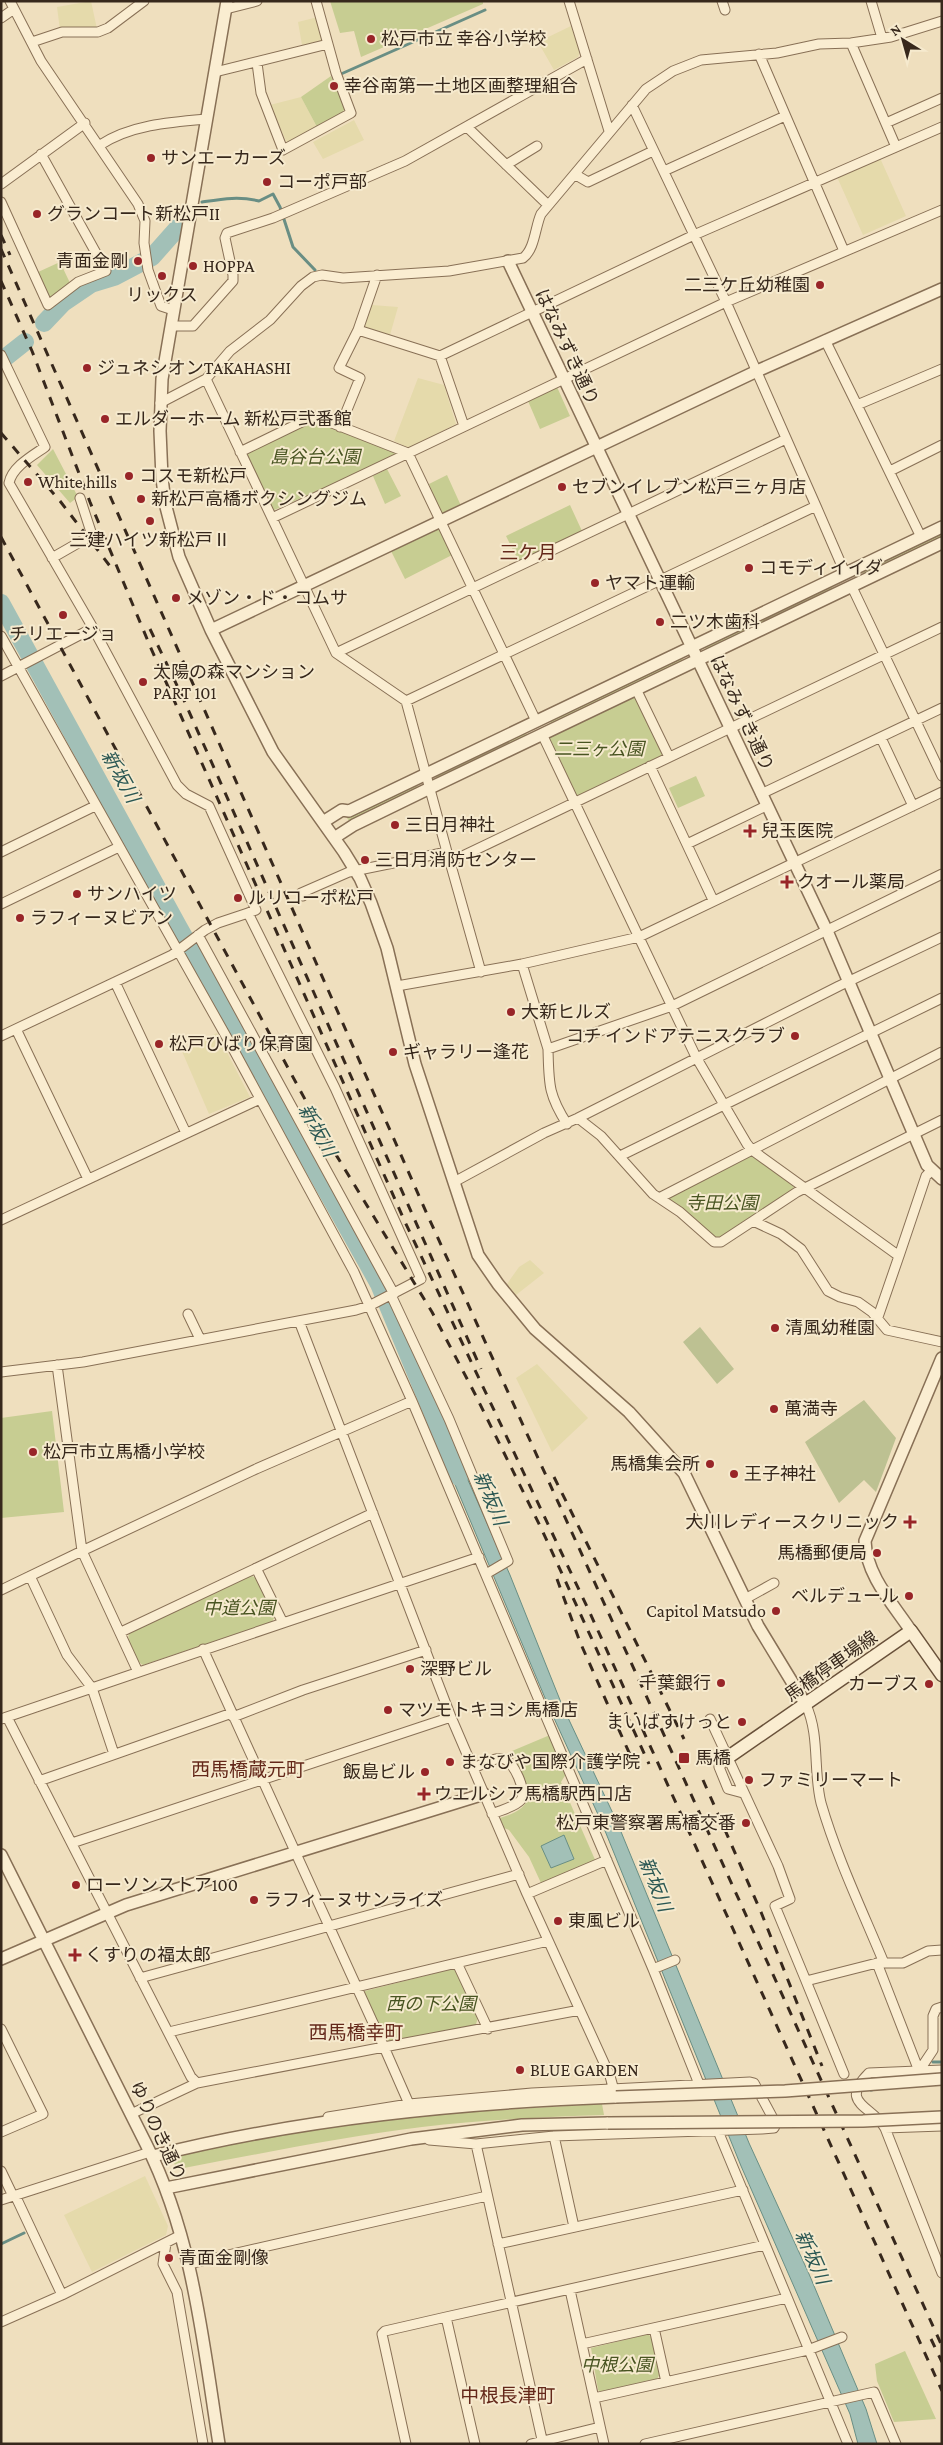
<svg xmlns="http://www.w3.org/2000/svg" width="943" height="2445" font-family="'Crimson Pro','Noto Sans JP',serif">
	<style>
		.farmland { fill: #e5daab }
		.green { fill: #c7cd92 }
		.cemetery { fill: #bdc192 }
		.water { fill: #a2c0b7; stroke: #698e84 }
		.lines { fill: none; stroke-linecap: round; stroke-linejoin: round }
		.stream { stroke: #698e84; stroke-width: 3 }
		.river { stroke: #a2c0b7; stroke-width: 18 }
		.minor-casing { stroke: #887056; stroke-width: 11 }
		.tertiary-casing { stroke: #887056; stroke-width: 14 }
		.secondary-casing { stroke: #69513a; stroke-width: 15 }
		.minor { stroke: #faedd1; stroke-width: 9 }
		.tertiary { stroke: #faedd1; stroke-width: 11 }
		.secondary { stroke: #faedd1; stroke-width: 12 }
		.rail { stroke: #37281c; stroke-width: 3; stroke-dasharray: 9 9; stroke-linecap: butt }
		.tertiary-bridge-casing { stroke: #887056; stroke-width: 14; stroke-linecap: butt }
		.tertiary-bridge { stroke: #faedd1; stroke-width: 11 }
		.poi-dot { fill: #982528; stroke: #f6eace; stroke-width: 2 }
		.labels { text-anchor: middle; stroke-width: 4; stroke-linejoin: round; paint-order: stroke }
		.poi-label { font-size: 18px; fill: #37281c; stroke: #f6eace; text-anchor: start }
		.street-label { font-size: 18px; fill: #37281c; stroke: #f6eace }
		.park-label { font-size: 18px; font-style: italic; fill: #485421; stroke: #f6eace }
		.neighbourhood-label { font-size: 19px; fill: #64281a; stroke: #f6eace }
		.water-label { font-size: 19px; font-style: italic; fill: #2a5753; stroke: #f6eace }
	</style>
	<rect width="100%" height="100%" fill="#efdfbe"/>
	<path class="farmland" d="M91,1L97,29L60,30L57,7Z
		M318,17L324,38L321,41L302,45L298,22Z
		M571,26L580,52L578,57L554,70L538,42Z
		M301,97L317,127L287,143L270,105Z
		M354,120L364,140L323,159L313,142Z
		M880,158L906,216L863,235L837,177Z
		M372,305L398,307L390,335L364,327Z
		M418,378L444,385L456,424L409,448L394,441Z
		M217,1033L250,1097L209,1114L181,1049Z
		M530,1260L544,1273L516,1295L507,1284L519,1267Z
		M537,1364L588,1418L552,1452L516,1378Z
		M145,2176L168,2226L166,2235L92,2272L64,2215Z"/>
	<path class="green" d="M330,1H483V4L361,57L354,31L340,33Z
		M331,76L345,108L343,112L317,127L301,97Z
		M60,262L70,283L51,298L46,297L36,273Z
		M557,387L570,416L540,429L528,401Z
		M316,421L400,454L272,511L245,453Z
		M53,449L78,497L70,503L37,465Z
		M387,469L401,496L385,504L373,476Z
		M447,475L462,508L442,517L429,484Z
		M570,505L582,531L519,562L506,536Z
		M441,525L454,554L405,579L390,549Z
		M942,530V541L864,575L862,571Z
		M831,585L833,589L708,651L705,648Z
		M681,657L684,662L552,724L550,722L551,719Z
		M635,696L663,756L577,796L548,735Z
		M525,731L528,737L437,780L435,775Z
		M696,776L705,796L678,808L669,788Z
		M92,777L117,822L111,826L86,781Z
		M415,784L419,788L350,822L344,814Z
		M750,1155L794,1184L793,1191L720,1238L716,1239L669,1201V1198Z
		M52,1411L64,1512L1,1518V1418Z
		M250,1575L258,1579L275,1616L272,1622L143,1665C135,1661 126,1642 129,1633Z
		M550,1735L566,1774L561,1782L596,1862L545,1885L541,1883L529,1857L509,1830L504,1828L500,1818C514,1813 526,1810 530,1793L512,1751Z
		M452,1969L456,1970L478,2018L475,2027L392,2042L384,2040L365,1995V1991Z
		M602,2104L604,2115C543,2117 482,2120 422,2127C342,2137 263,2153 184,2168L176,2167L173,2161L180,2155L303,2130L384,2120L451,2113Z
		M648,2334L652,2338L661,2372L657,2379L601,2392L598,2390L591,2348Z
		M905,2351L936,2419L894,2422L877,2381L875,2364Z"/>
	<path class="cemetery" d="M700,1327L734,1369L717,1384L683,1342Z
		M864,1400L896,1438L876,1492L864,1480L839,1503L805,1442Z"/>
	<path class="water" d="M456,1453L510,1575L562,1705L617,1822L749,2143L809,2274L866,2409L877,2444H858L850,2414L741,2166L601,1821L548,1705L443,1456Z
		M564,1835L574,1859L551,1868L541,1846Z"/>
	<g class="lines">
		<path class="stream" d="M341,74L485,10
			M202,202C222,199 239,196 259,201L273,194L280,207L293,247L315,270
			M933,2062H942
			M871,2090L884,2087
			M1,2244L24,2233"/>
		<path class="river" d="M44,323L63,303L91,284L114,277L152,257L183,222
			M1,361L25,342
			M1,603L178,926L379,1284L459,1477"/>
		<defs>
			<path id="minor" d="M10,1L41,61L138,204L145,221L144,243L148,270L161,306L173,310
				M569,1L609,131
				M722,1L725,10
				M871,1L882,38
				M226,9L257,1
				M1,18L14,9
				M32,42L62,32H98L108,28L144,1
				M851,43L896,147
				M759,54L844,251
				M257,63L261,93L283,150L351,113L336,73L316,1
				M215,72L328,44
				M886,123L942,98
				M467,127L548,205
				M100,145C130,125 170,122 206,119
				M506,165L537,146
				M664,171L785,116
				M576,175L588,182L653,151
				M1,184L85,123
				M1,202L48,305L78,282L106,271L41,154
				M377,275L358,330L440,356L694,235L942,127
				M171,326H193L233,281V275L225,238L227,233L273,218L405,161L587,59
				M825,340L857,405L942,369
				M1,355L45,447C32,456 12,467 9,483L93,628L177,785L186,794L209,806L256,910L248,913L335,1088L421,1279L369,1306L356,1310L83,1362L1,1372
				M440,356L464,426
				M206,379L336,653L406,701L447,852
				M160,403L206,379L230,351L270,320L301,286L313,277L322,275L343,278L449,271L523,258C535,249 535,227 541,214L646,89L673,71L701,60L777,53L819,44L851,43L891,37L942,21
				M857,405L921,537
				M340,427L360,378L339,368L358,330
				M240,452L314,416L408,453L536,721
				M890,471L942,445
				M816,506L845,573
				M272,518L726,302L942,210
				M52,558L92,535L80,498
				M852,587L942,776
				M1,636L231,1045L354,1272L412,1401L653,1969L699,2084
				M336,653L786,439
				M1,676L93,628
				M636,689L669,757
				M406,701L816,506L726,302L632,105
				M542,734L696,1057L747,1144L752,1150L899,1256L926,1176L931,1171
				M881,738L913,806
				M650,766L713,900
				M761,794L942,708
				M687,844L766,806
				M1,852L95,806
				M450,862L481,972
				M303,896L301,893L349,872L447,852L450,862L942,627
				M1,904L119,847
				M198,935L394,1294
				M522,964L548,1049L672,1006L942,874
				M115,982L186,1133
				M397,986L522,964L639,937L942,792
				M16,1029L88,1179
				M1,1036L172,955L205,930L218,923L248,913
				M548,1049C549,1084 548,1094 567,1124
				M578,1118L839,986L942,937
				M620,1156L942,998
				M454,1182L544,1133L578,1118L601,1136L653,1194L680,1212L714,1242H721L753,1221L781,1234L801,1249L828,1291L840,1297L858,1302L872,1312L887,1330L942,1342
				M659,1198L942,1052
				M1,1220L260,1099
				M753,1221L797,1192L942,1120
				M391,1295L449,1419L508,1561L486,1574
				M188,1314L200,1339
				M878,1317L899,1256
				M299,1321L451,1717L527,1894L610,2076L613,2087
				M57,1365L82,1551L256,1469L412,1401
				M30,1576L67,1655L92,1688L283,1623L256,1568
				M1,1590L82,1551L138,1672
				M745,1599L774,1583
				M283,1623L479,1557
				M121,1632L373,1513
				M806,1705C820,1735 813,1771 821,1803C837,1858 862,1910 884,1963
				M7,1717L191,2077L197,2083L384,2047L203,1649
				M233,1717L303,1690L426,1650
				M1,1719L92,1688L114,1754
				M710,1719L778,1866L790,1899L775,1906L806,1981
				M727,1758L719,1767L728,1789L743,1793
				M474,1768C481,1765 495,1756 504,1759C514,1762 527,1791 521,1800C515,1807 501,1810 492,1814
				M39,1781L232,1713
				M72,1843L451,1717
				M527,1894L607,1860
				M457,1963L488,2029
				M877,1963L919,2071L933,2050V2016L936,2009L942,2007
				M653,1969L675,1960
				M140,1978L519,1874
				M1,2029L43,2114L1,2132
				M169,2032L548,1941
				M942,2070L869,2073C838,2104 872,2105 885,2128L942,2273
				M844,2074L806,1981L877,1963H903L928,1951L942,1950
				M409,2104L384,2047L580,2010
				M131,2114L197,2083
				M328,2117L409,2104L532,2093L750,2082L754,2083L776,2124L774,2128L762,2129L554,2136L476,2144L429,2140
				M885,2128L942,2126
				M718,2131L848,2444
				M554,2136L574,2227
				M476,2144L543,2444
				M1,2171L13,2196
				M15,2195L62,2295
				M1,2200L150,2152
				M166,2243L163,2264L177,2292L203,2444
				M498,2244L743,2190
				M189,2264L487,2196
				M570,2290L604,2444
				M1,2322L62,2295L181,2235
				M654,2328L666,2382
				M582,2344L787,2298
				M594,2398L808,2350L842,2337
				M406,2444L382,2334L385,2331L446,2317
				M475,2444L446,2317L765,2245
				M531,2444L600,2427
				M645,2444L874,2392L896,2444"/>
			<path id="tertiary" d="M227,1L162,379L160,431L162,478L165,503L179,557L211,630L273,752L344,852L360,878L371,903L387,948L415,1064L478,1255L498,1284L535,1329L629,1412L684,1473L758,1626L806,1705
				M508,261L827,931L927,1165L942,1179
				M211,630L757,371L942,289
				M323,822L342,810L349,811L942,527
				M334,838L354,825L430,788L942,543
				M911,1631C893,1604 866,1575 865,1541L942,1358
				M1,1855L146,2144C193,2237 203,2342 219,2444
				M1,1959L126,1905L484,1794
				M153,2156C304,2118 461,2103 616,2097
				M166,2188L411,2139L522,2125L608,2123"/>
			<path id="secondary" d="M727,1758L911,1631L942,1675"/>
		</defs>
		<use href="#minor" class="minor-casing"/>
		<use href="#tertiary" class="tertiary-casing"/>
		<use href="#secondary" class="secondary-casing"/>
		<use href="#minor" class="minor"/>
		<use href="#tertiary" class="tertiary"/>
		<use href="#secondary" class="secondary"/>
		<path class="rail" d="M1,235L10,255
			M1,249L427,1214L942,2346
			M1,281L32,351L90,502L150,646L405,1222L590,1613L942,2391
			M1,433L60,501L113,570
			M1,537L327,1140L432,1312L475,1394L542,1530L649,1764
			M150,629L183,698L481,1369
			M554,1477L684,1739
			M557,1579L580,1642L635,1766
			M703,1780L761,1912L822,2066
			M931,2339L942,2362"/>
		<defs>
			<path id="tertiary-bridge" d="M616,2097L785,2091L942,2079
				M608,2123L863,2121L942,2117"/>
		</defs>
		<use href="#tertiary-bridge" class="tertiary-bridge-casing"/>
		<use href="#tertiary-bridge" class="tertiary-bridge"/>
	</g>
	<g class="poi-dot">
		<circle cx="371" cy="39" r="5"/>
		<circle cx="334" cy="86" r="5"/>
		<circle cx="151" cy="158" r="5"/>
		<circle cx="267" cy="182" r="5"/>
		<circle cx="37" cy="214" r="5"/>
		<circle cx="138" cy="261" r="5"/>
		<circle cx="193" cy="266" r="5"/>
		<circle cx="162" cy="276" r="5"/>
		<circle cx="820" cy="285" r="5"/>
		<circle cx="87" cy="368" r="5"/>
		<circle cx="105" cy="419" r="5"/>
		<circle cx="129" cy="476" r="5"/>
		<circle cx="28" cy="482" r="5"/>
		<circle cx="562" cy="487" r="5"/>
		<circle cx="141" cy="499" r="5"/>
		<circle cx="150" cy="521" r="5"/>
		<circle cx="749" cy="568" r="5"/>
		<circle cx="595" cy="583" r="5"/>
		<circle cx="176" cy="598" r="5"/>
		<circle cx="63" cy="615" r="5"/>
		<circle cx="660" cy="622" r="5"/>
		<circle cx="143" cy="682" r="5"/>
		<circle cx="395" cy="825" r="5"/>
		<path d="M747.5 823.5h5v5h5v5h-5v5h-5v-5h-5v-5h5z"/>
		<circle cx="365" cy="860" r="5"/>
		<path d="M784.5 874.5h5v5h5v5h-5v5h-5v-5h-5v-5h5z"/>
		<circle cx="77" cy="894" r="5"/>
		<circle cx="238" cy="898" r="5"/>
		<circle cx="20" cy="918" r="5"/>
		<circle cx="511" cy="1012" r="5"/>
		<circle cx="795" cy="1036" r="5"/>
		<circle cx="159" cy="1044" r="5"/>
		<circle cx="393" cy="1052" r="5"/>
		<circle cx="775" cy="1328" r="5"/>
		<circle cx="774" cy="1409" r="5"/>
		<circle cx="33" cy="1452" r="5"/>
		<circle cx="710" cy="1464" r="5"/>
		<circle cx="734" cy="1474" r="5"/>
		<path d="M907.5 1514.5h5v5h5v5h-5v5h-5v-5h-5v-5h5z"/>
		<circle cx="877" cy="1553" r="5"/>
		<circle cx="909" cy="1596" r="5"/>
		<circle cx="776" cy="1611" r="5"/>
		<circle cx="410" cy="1669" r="5"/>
		<circle cx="721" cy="1683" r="5"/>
		<circle cx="929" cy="1684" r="5"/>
		<circle cx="388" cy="1710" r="5"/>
		<circle cx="742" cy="1722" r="5"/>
		<rect x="678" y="1752" width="12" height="12" rx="2.5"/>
		<circle cx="450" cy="1762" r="5"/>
		<circle cx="425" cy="1772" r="5"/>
		<circle cx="749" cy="1780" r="5"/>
		<path d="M421.5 1786.5h5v5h5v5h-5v5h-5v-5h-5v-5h5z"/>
		<circle cx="746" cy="1823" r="5"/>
		<circle cx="76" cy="1885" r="5"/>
		<circle cx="254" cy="1900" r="5"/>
		<circle cx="558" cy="1921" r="5"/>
		<path d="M72.5 1947.5h5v5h5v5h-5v5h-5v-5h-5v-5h5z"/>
		<circle cx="520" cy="2070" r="5"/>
		<circle cx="169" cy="2258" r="5"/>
	</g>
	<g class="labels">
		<g class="poi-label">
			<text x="381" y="45">松戸市立 幸谷小学校</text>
			<text x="344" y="92">幸谷南第一土地区画整理組合</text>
			<text x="161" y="164">サンエーカーズ</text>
			<text x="277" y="188">コーポ戸部</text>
			<text x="47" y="220">グランコート新松戸II</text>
			<text x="128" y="267" text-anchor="end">青面金剛</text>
			<text x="203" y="272">HOPPA</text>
			<text x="810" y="291" text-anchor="end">二三ケ丘幼稚園</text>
			<text x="162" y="301" text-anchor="middle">リックス</text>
			<text x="97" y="374">ジュネシオンTAKAHASHI</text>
			<text x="115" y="425">エルダーホーム 新松戸弐番館</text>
			<text x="139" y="482">コスモ新松戸</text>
			<text x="38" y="488">White hills</text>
			<text x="572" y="493">セブンイレブン松戸三ヶ月店</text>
			<text x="151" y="505">新松戸高橋ボクシングジム</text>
			<text x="150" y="546" text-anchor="middle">三建ハイツ新松戸Ⅱ</text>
			<text x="759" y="574">コモディイイダ</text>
			<text x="605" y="589">ヤマト運輸</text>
			<text x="186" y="604">メゾン・ド・コムサ</text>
			<text x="670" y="628">二ツ木歯科</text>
			<text x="63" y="640" text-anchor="middle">チリエージョ</text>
			<text x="153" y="678">太陽の森マンション<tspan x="153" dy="21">PART 101</tspan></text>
			<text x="405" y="831">三日月神社</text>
			<text x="761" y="837">兒玉医院</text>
			<text x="375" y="866">三日月消防センター</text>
			<text x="797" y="888">クオール薬局</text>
			<text x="87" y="900">サンハイツ</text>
			<text x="248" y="904">ルリコーポ松戸</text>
			<text x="30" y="924">ラフィーヌビアン</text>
			<text x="521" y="1018">大新ヒルズ</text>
			<text x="785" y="1042" text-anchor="end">コチ インドアテニスクラブ</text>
			<text x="169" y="1050">松戸ひばり保育園</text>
			<text x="403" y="1058">ギャラリー逢花</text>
			<text x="785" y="1334">清風幼稚園</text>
			<text x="784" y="1415">萬満寺</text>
			<text x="43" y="1458">松戸市立馬橋小学校</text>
			<text x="700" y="1470" text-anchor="end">馬橋集会所</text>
			<text x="744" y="1480">王子神社</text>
			<text x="899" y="1528" text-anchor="end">大川レディースクリニック</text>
			<text x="867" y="1559" text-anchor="end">馬橋郵便局</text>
			<text x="899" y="1602" text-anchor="end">ベルデュール</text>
			<text x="766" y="1617" text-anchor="end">Capitol Matsudo</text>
			<text x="420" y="1675">深野ビル</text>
			<text x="711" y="1689" text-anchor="end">千葉銀行</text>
			<text x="919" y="1690" text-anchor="end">カーブス</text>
			<text x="398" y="1716">マツモトキヨシ馬橋店</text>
			<text x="732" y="1728" text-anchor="end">まいばすけっと</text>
			<text x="695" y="1764">馬橋</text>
			<text x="460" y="1768">まなびや国際介護学院</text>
			<text x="415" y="1778" text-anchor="end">飯島ビル</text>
			<text x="759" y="1786">ファミリーマート</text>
			<text x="434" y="1800">ウエルシア馬橋駅西口店</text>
			<text x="736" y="1829" text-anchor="end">松戸東警察署馬橋交番</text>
			<text x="86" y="1891">ローソンストア100</text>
			<text x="264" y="1906">ラフィーヌサンライズ</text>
			<text x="568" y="1927">東風ビル</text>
			<text x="85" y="1961">くすりの福太郎</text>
			<text x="530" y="2076">BLUE GARDEN</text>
			<text x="179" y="2264">青面金剛像</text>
		</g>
		<g class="street-label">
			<text transform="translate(567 347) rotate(65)" y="6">はなみずき通り</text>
			<text transform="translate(742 713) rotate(65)" y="6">はなみずき通り</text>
			<text transform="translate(831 1666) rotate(-35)" y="6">馬橋停車場線</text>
			<text transform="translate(158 2131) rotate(65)" y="6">ゆりのき通り</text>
		</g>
		<g class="park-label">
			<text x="315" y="463">島谷台公園</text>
			<text x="599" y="755">二三ヶ公園</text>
			<text x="722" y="1209">寺田公園</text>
			<text x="239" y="1614">中道公園</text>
			<text x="431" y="2010">西の下公園</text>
			<text x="617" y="2371">中根公園</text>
		</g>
		<g class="neighbourhood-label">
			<text x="528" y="559">三ケ月</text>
			<text x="248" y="1776">西馬橋蔵元町</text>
			<text x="356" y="2039">西馬橋幸町</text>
			<text x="508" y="2402">中根長津町</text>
		</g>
		<g class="water-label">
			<text transform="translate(121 776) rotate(61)" y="7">新坂川</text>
			<text transform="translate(318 1130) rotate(61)" y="7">新坂川</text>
			<text transform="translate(491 1498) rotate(67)" y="7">新坂川</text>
			<text transform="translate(656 1884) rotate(68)" y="7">新坂川</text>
			<text transform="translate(813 2257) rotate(66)" y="7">新坂川</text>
		</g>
	</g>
	<rect width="943" height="2445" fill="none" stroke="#37281c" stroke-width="5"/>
	<g transform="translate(903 40) rotate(323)" stroke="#f6eace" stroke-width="4" paint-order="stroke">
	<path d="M0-4L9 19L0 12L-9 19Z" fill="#37281c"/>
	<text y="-8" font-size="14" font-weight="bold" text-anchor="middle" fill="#37281c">N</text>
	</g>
</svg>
